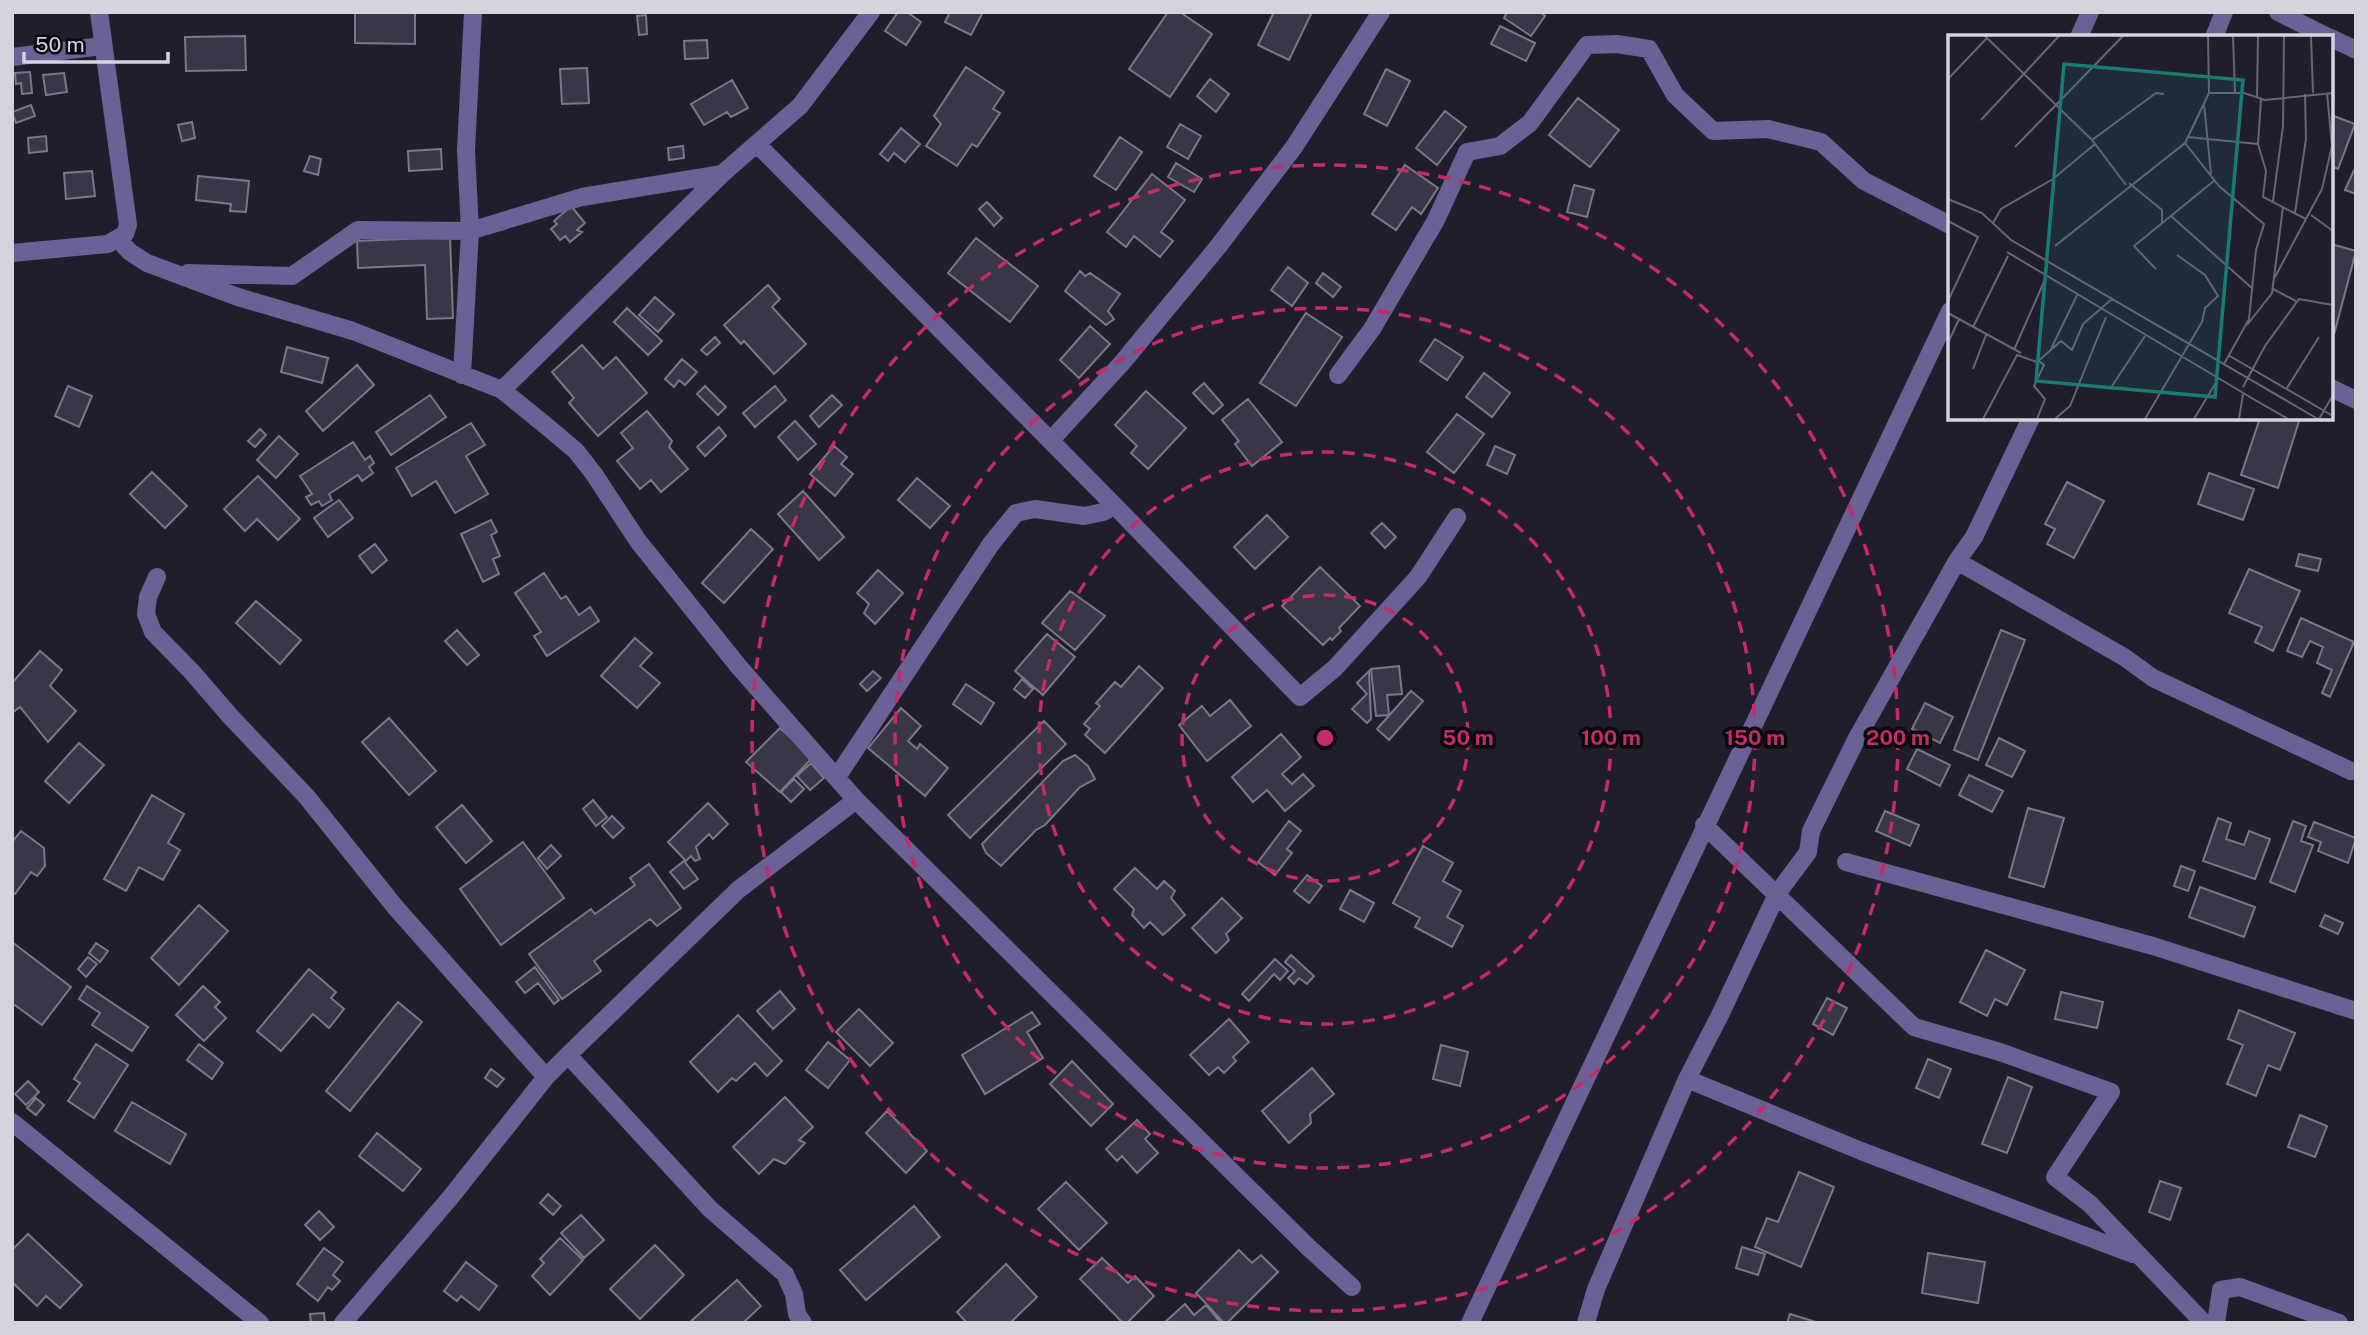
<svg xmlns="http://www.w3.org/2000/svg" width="2368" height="1335" font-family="'Public Sans',sans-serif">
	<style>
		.building { fill: #393647; stroke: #7a778a; stroke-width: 2 }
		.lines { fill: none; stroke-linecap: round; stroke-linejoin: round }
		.minor { stroke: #6b6195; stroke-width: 18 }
		.ring { fill: none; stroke: #c42b68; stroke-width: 3.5; stroke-dasharray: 12 9 }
		.inset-road { fill: none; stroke: #686674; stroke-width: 2 }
		.view { fill: #197b74; fill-opacity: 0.15; stroke: #197b74; stroke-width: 3.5 }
		.inset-edge { fill: none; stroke: #d5d3de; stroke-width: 3.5 }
		.centre { fill: #c42b68; stroke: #0a090f; stroke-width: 3.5 }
		.ring-label { font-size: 21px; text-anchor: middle; font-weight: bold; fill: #c42b68; stroke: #0a090f; stroke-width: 7; stroke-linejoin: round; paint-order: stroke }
	</style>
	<rect width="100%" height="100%" fill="#201e2d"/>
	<path class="building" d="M355,12H415V44L355,43Z
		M898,12H907L921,22L906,45L885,31Z
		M950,12H983L971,35L945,22Z
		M1168,12H1180L1212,34L1170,97L1129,69Z
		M1274,12H1312L1289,60L1258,45Z
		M1507,12H1540L1545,16L1531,36L1504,18Z
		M646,15L647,34L639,35L637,16Z
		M1500,26L1535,43L1526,61L1491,44Z
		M245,36L246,70L186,71L185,37Z
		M707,40L708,58L685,59L684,41Z
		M966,67L1004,92L993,109L1000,113L977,147L972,144L957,166L926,146L941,124L934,116Z
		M587,68L589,103L562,104L560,69Z
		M1386,69L1410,81L1387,126L1364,114Z
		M30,72L32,93L22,94L21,83L16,84L15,73Z
		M64,73L67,92L46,95L43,75Z
		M1210,79L1229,94L1216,112L1197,96Z
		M732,80L748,108L731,117L727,112L704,125L691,104Z
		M1578,98L1619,130L1590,167L1549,135Z
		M31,105L35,116L16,123L12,112Z
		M1445,111L1466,127L1437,165L1416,148Z
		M2331,115L2355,124L2338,169L2331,166Z
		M192,122L195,138L182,141L178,125Z
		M1180,124L1201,136L1188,159L1167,147Z
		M901,128L920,144L905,162L894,153L888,161L880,154Z
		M46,136L47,151L29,153L28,138Z
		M1120,137L1142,152L1116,190L1094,176Z
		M683,146L684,158L669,160L668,148Z
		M441,149L442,169L409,171L408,151Z
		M310,156L321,159L318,175L304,171Z
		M1176,163L1202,179L1194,192L1168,177Z
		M1405,165L1438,188L1421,214L1412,207L1396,230L1372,214Z
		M2356,166V194L2345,190Z
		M92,171L95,196L66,199L64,173Z
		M1152,174L1185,200L1161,232L1173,241L1160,257L1134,236L1126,247L1107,232Z
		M198,176L249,181L246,212L230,211L231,204L196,200Z
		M1574,185L1594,190L1587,217L1567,212Z
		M987,202L1002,218L994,226L979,209Z
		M571,206L585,223L577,230L582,232L570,242L565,236L560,240L551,229L557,224L554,221Z
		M450,237L453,318L427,319L425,265L358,268L357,241Z
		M976,238L1038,286L1010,322L948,273Z
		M2331,244L2356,251L2331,346Z
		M1288,267L1308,283L1292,306L1271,290Z
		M1080,271L1085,276L1090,273L1120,294L1108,311L1114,319L1106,325L1065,291Z
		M1323,273L1341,287L1333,297L1316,283Z
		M768,285L780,299L772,307L806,344L774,374L744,341L741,344L724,325Z
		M655,297L674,314L658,332L639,315Z
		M627,308L662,341L648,355L614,322Z
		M1306,313L1342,337L1296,406L1260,383Z
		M1090,326L1110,344L1079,378L1060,360Z
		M715,337L720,343L707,355L701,350Z
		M1435,339L1463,357L1447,380L1420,361Z
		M582,345L603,369L616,357L647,393L598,436L569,403L574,398L552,372Z
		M287,347L328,358L322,383L281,372Z
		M682,359L697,372L685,385L679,380L674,387L665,379Z
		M357,365L374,385L323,431L306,411Z
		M1484,373L1510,393L1492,417L1466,397Z
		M1204,383L1223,405L1213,414L1193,393Z
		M68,386L92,396L79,427L55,416Z
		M705,386L726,407L718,415L697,394Z
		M775,386L786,400L755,427L743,413Z
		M1146,391L1186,428L1148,469L1131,453L1137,446L1115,425Z
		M430,395L446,417L391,455L376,432Z
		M832,395L842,405L819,427L810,416Z
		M1248,399L1282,442L1252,466L1235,444L1239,441L1222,420Z
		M647,411L672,441L669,447L688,469L661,492L651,480L640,489L617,461L633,448L621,433Z
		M1457,414L1484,434L1454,473L1427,452Z
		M2260,418H2300L2278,488L2241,475Z
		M795,421L816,444L798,460L778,437Z
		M471,423L485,445L466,456L488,494L455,513L436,481L412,496L396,468Z
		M719,427L726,436L705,456L697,447Z
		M260,429L266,435L255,447L248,441Z
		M279,436L298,454L276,478L257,460Z
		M353,442L365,460L370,456L374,463L369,467L373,473L362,481L358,475L329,494L332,500L322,506L319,501L311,505L306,497L312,494L300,476Z
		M834,446L847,457L841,464L853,474L835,496L810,474Z
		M1495,446L1515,455L1507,474L1487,465Z
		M152,472L187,506L165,528L130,494Z
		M2209,473L2254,489L2243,520L2198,504Z
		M258,476L300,519L278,540L257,519L245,531L224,509Z
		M917,478L950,506L930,528L898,500Z
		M2067,482L2104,501L2074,558L2047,544L2055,529L2045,524Z
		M803,491L844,537L819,560L778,514Z
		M339,500L353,518L328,537L314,518Z
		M1267,515L1288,537L1255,569L1234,547Z
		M491,520L497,532L491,535L500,556L493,559L499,574L483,582L461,534Z
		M1382,523L1396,537L1385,548L1371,533Z
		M751,529L773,549L724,603L702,583Z
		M375,544L387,560L372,573L359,556Z
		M2299,554L2321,559L2318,571L2296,566Z
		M1320,567L1360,606L1339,628L1341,631L1332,640L1330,638L1323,645L1282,606Z
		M2249,569L2300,591L2273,651L2255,642L2262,627L2229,613Z
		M878,570L903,593L875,624L864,613L869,604L857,593Z
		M544,573L561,599L566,596L579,615L590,607L599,621L547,656L534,636L541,632L515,593Z
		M1070,591L1105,616L1075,650L1042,623Z
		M256,601L301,640L280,664L236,623Z
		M2301,618L2354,642L2330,697L2322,693L2332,670L2317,663L2323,647L2310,641L2302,657L2287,651Z
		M457,630L479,655L467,665L445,641Z
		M2001,630L2025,640L1978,760L1954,750Z
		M1047,634L1075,657L1043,695L1015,671Z
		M635,638L652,653L640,666L660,683L637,708L601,676Z
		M40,651L62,670L50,686L76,711L48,742L20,707L12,713V683Z
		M1139,666L1163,688L1105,753L1085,735L1090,729L1084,724L1100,706L1096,703L1115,682L1121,687Z
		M1399,666L1402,694L1387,695L1389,715L1376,716L1371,669Z
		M873,671L881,678L867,691L860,684Z
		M1369,671L1371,719L1367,723L1352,709L1367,694L1357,683Z
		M1022,679L1033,689L1025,698L1014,689Z
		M966,684L994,703L981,724L953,704Z
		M1411,691L1423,701L1389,740L1377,729Z
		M1230,700L1251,726L1207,761L1179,725L1202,706L1210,716Z
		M1925,703L1953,717L1940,743L1912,729Z
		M901,708L921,726L908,741L917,749L920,744L948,768L925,796L868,748Z
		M389,718L436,771L409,795L362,742Z
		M1044,721L1066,744L970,838L948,815Z
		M780,728L812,758L780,792L746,762Z
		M1281,734L1301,757L1282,774L1292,784L1303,774L1314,786L1285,811L1267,790L1253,802L1232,777Z
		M1999,738L2025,751L2012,777L1986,765Z
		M79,743L104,765L69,803L45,781Z
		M1917,749L1950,765L1940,786L1907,769Z
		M1075,755L1088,766L1095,779L1080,787L1045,825L1036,830L1001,866L986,853L982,844L1063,761Z
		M811,763L824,778L810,790L797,776Z
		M1969,775L2003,791L1992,812L1959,795Z
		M794,779L804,789L791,802L781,792Z
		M152,795L184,814L168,843L180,850L163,880L139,867L126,891L104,879Z
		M593,800L607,817L596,826L583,809Z
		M708,803L728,824L713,839L709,834L696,847L700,859L695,861L691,856L686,861L668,842Z
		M462,805L492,841L466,863L436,827Z
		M2028,808L2064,818L2044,887L2009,877Z
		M1885,811L1919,825L1910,846L1876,831Z
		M612,816L624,828L613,838L602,826Z
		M2218,818L2231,823L2226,839L2244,845L2249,831L2270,839L2255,879L2203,861Z
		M1289,821L1301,831L1287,849L1292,853L1275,875L1258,862Z
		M2293,821L2306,826L2301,841L2313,845L2295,892L2270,882Z
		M2314,822L2356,838L2348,863L2318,851L2321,842L2308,837Z
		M21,831L44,848L45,866L37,876L31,872L15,894L12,893V842Z
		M523,842L564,898L501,945L460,889Z
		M551,845L561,856L547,869L538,858Z
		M1423,846L1453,863L1443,881L1461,891L1447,917L1463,926L1452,947L1415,927L1420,918L1393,903Z
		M684,861L698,879L684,889L670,872Z
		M649,864L681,908L657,926L650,919L594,961L601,971L562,999L529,954L591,909L595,914L635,885L630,878Z
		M2181,866L2195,871L2188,891L2174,886Z
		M1135,868L1157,889L1164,881L1175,891L1171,898L1185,915L1163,935L1150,922L1144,928L1132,915L1134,909L1114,889Z
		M1307,875L1322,886L1309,903L1294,891Z
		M2200,887L2255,907L2244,937L2189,917Z
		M1350,890L1374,903L1364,922L1340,909Z
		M1222,898L1242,918L1226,934L1229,940L1216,953L1192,928Z
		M199,905L228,931L179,985L151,958Z
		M2325,915L2343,923L2338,934L2320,926Z
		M12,942L71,987L42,1025L12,1003Z
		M96,943L108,951L100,962L89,953Z
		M1986,950L2025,970L2007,1005L1995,999L1987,1016L1960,1002Z
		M1291,955L1314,976L1307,984L1299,978L1294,984L1288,978L1295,971L1285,962Z
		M88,957L97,964L86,977L78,969Z
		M1275,959L1288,971L1280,980L1274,974L1249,1001L1242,994Z
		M535,967L559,1000L554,1004L538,983L525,993L516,982Z
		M309,969L336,992L331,998L344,1009L329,1028L313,1014L281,1051L257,1031Z
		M87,986L148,1027L132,1051L92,1025L100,1013L79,999Z
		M203,986L220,1002L215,1007L226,1018L204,1041L176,1015Z
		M780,991L795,1009L773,1029L757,1011Z
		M2061,992L2103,1002L2097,1028L2055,1019Z
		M1827,998L1847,1008L1833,1035L1813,1024Z
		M398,1002L422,1022L350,1111L326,1091Z
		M859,1009L893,1043L870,1066L836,1032Z
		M2239,1010L2295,1033L2280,1070L2268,1065L2256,1096L2227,1084L2243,1045L2228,1039Z
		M1032,1012L1040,1024L1027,1032L1043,1058L985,1094L962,1055Z
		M738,1015L782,1061L767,1076L755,1063L736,1081L732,1078L718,1092L690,1062Z
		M1229,1019L1249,1042L1233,1057L1236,1061L1224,1073L1218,1067L1209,1075L1190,1055Z
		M828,1042L850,1060L828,1088L806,1070Z
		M96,1044L128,1065L94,1118L68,1101L80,1083L74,1079Z
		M199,1044L223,1063L212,1079L187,1060Z
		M1441,1045L1468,1052L1460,1086L1433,1079Z
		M1928,1059L1951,1069L1939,1098L1916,1088Z
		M1072,1061L1113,1104L1091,1126L1050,1084Z
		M1312,1068L1334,1094L1310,1114L1311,1123L1289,1143L1262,1111Z
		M491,1069L504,1079L497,1087L485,1078Z
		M2008,1077L2032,1087L2007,1153L1982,1144Z
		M28,1081L39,1092L26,1105L15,1094Z
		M785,1097L813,1127L799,1140L805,1143L785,1164L774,1159L759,1174L733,1147Z
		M36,1098L44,1105L36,1115L27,1108Z
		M132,1102L186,1134L170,1164L115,1131Z
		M887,1111L927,1151L906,1173L866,1133Z
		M2300,1115L2327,1126L2315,1157L2288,1147Z
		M1137,1120L1150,1134L1145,1139L1158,1153L1137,1173L1122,1156L1117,1161L1106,1149Z
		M377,1133L421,1169L403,1191L359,1156Z
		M1799,1172L1834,1187L1801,1267L1755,1247L1767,1218L1778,1222Z
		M2160,1181L2181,1188L2170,1220L2149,1212Z
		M1066,1182L1107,1223L1079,1250L1038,1209Z
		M548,1194L561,1206L553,1215L540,1203Z
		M914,1206L940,1237L866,1300L840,1270Z
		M319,1211L334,1227L320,1240L305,1225Z
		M581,1215L604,1240L584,1258L561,1233Z
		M28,1234L82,1285L60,1308L46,1296L37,1306L12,1282V1250Z
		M560,1238L583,1260L550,1295L532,1276L544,1263L540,1259Z
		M655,1245L684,1275L640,1319L610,1289Z
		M1742,1247L1765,1254L1758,1275L1736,1268Z
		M324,1248L343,1262L333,1275L340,1281L332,1290L328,1287L318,1301L297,1284Z
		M1239,1250L1252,1263L1261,1255L1278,1272L1227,1323H1224L1196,1293Z
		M1928,1253L1985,1262L1978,1303L1922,1293Z
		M1102,1258L1128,1283L1135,1276L1154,1296L1127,1323H1123L1080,1279Z
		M466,1262L497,1286L479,1310L461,1296L457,1301L444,1291Z
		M1006,1264L1037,1297L1010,1323H967L957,1312Z
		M737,1280L761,1306L743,1323H689Z
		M1185,1304L1194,1315L1206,1305L1221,1323H1164Z
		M324,1313L325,1323H311L310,1314Z
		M1790,1314L1819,1323H1787Z"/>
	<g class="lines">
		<path class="minor" d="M2278,12L2328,37
			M2079,37L2090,12
			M2214,37L2224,12
			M2331,38L2356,50
			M12,57L102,46
			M757,144L1115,506L1300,697L1335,668L1418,577L1457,517
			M118,239L130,252L147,263L238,297L353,331L502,390L550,429L576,451L594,474L638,541L739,667L856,800L1308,1247L1352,1287
			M12,253L108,244L125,234L128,225L99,12
			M188,273L292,276L358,230L470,231L582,197L722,174
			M462,375L470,231L466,150L473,12
			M1338,375L1372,329L1436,220L1467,152L1500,146L1530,123L1587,45L1617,44L1649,49L1675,95L1713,131L1768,129L1821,142L1864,181L1950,225
			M2331,388L2356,400
			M502,390L722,174L800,106L871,12
			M1051,440L1121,364L1217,248L1294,147L1381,12
			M1957,561L2124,657L2153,678L2351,771
			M157,577L148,597L146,614L153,632L192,672L230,716L306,796L396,908L546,1077
			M837,777L991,544L1016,513L1035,509L1084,516L1103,512L1115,506
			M1704,825L1914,1027L2000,1052L2111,1092L2055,1177L2090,1204L2204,1323
			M1846,862L2153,946L2356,1011
			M568,1055L710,1209L785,1274L794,1294L797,1314L803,1323
			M1687,1079L1861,1151L2133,1254
			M12,1122L260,1323
			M343,1323L450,1198L546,1077L568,1055L738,890L856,800
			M1470,1323L1950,311
			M1586,1323L1596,1289L1687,1079L1720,1015L1777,894L1808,852L1811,831L1857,738L1957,561L1974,537L2031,418
			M2216,1323L2221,1290L2240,1287L2339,1323"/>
	</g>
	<g class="ring">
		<circle cx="1325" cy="738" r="143"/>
		<circle cx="1325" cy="738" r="286"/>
		<circle cx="1325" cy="738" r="430"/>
		<circle cx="1325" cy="738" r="573"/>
	</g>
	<g transform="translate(1948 35)">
		<rect width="385" height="385" fill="#201e2d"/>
		<path class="inset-road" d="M37,1L144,105L178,150M285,1L287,58M363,1L365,58M0,44L39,3M261,58H296L317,65L385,58M309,63L310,1M313,64L310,109L318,136L315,162L358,184M256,69L263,139M33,85L111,1M239,102L310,109M144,105L208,58L216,59M237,108L271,151L316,189L308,215L301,284L276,329M67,112L175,1M181,148L214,175V188M0,164L34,178L63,205L370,384M325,166L335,91L336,1M347,178L358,104L357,59M363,180L385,196M223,181L305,254M0,186L30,202L0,266M45,188L53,174L105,144L147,109M107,211L237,108L261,58L260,1M59,217L302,362M208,234L186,211L267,145M327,242L374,154L384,111L379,58M325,254L348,266M0,278L73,318M299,290L324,258L335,172M25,292L60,221M0,308L11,284M103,314L130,258M66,315L98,242M280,320L385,381M25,334L38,300M164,351L197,301M295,352L317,311L351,264L385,270M339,353L371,302M300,361L340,384M35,384L69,320L89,327L113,306L124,315L135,289L164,264M89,384L97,364L86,351L96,330L91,326M107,384L122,371L158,282M197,384L254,287L257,273L270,261L257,240L229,220M246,384L270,344M291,384L295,359M371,384L385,360"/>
		<path class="view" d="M116,29L295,45L267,362L88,346Z"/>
		<rect width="385" height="385" class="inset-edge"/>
	</g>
	<circle cx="1325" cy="738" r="10" class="centre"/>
	<g class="ring-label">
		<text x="1468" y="745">50 m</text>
		<text x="1611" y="745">100 m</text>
		<text x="1755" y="745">150 m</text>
		<text x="1898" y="745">200 m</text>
	</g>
	<rect width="2368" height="1335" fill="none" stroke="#d5d3de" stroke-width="28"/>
	<path d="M24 52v10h144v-10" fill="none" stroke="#d5d3de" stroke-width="3.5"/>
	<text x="35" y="52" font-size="21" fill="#d5d3de" stroke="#0a090f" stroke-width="5" paint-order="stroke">50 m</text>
</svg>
